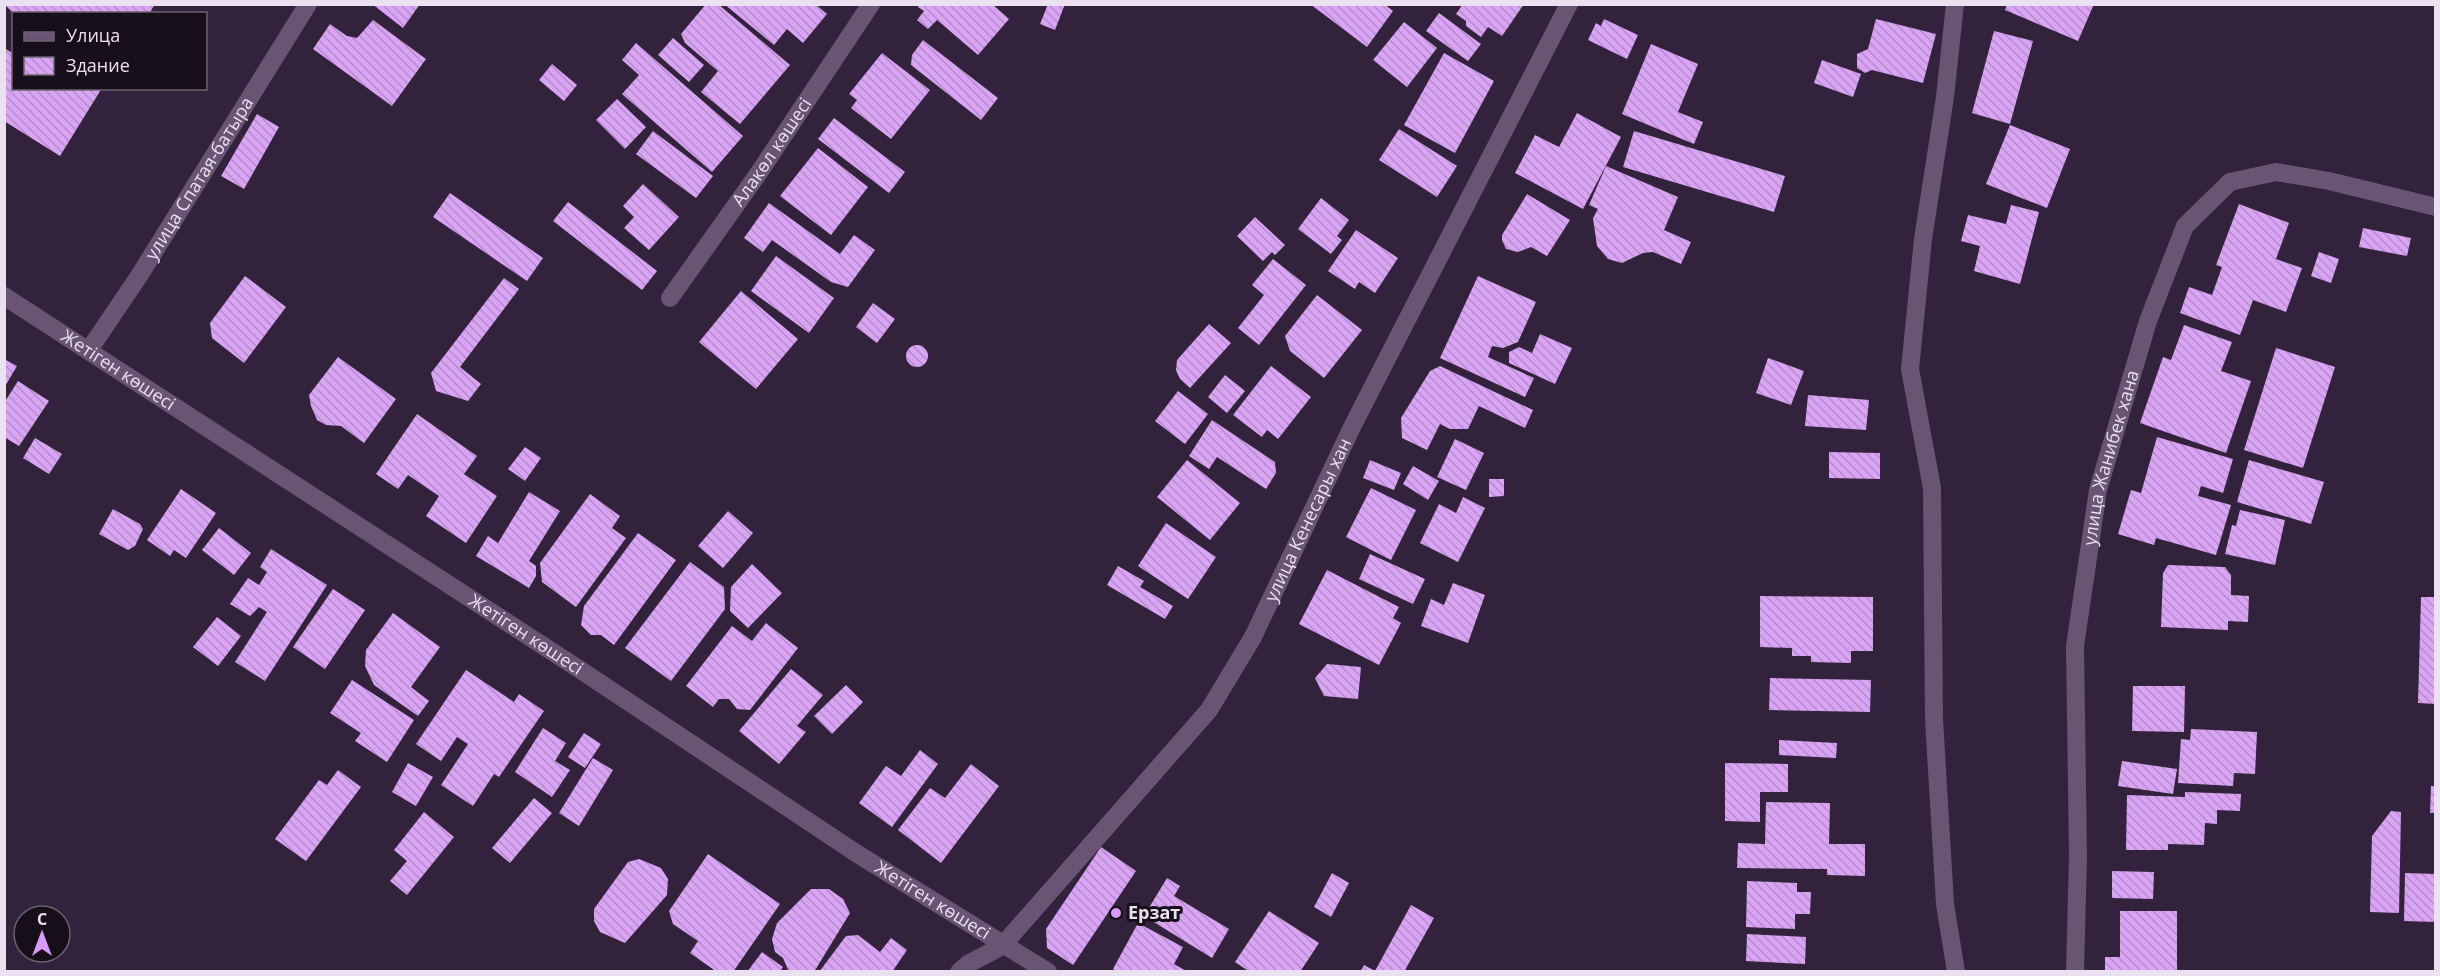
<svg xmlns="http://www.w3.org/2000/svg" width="2440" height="976" font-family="'Open Sans',sans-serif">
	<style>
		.building { fill: url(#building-back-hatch) }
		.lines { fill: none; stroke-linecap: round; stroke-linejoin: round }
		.street { stroke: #695474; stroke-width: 18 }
		.poi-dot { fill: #d89af8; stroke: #160f1a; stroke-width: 2 }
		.labels { text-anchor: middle; stroke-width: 6; stroke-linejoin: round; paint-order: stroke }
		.street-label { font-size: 18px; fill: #eae0f0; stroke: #160f1a }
		.poi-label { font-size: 18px; font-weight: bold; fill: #eae0f0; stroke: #160f1a; text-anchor: start }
	</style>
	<defs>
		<pattern id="building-back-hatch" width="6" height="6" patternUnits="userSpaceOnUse" patternTransform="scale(1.5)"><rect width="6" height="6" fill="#daa4f5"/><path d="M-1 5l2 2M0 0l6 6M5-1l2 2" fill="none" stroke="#b58cca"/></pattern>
	</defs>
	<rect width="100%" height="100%" fill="#32223b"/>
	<path class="building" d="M4,4H155L149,14H14Z
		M372,4H420L403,28Z
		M706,4H718L790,65L740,124L701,92L718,71L685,43L681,34Z
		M724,4H815L827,14L803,43L787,29L774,45Z
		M919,4H992L1009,19L978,55L937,20L928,29L917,20L924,11L918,7Z
		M1048,4H1065L1055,30L1040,24Z
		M1310,4H1384L1393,11L1367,47Z
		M1463,4H1524L1502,36L1488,27L1481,37L1466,26V21L1456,14Z
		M2007,4H2094L2078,41L2005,10Z
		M1439,13L1481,44L1468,61L1426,31Z
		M1604,19L1638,35L1627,59L1588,40L1596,23L1601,26Z
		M1876,19L1936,34L1923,83L1872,70L1865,73L1857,68V54L1868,49Z
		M373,20L426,59L392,106L313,49L330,24L347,36L357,38Z
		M1404,22L1437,48L1407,87L1373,60Z
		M1994,31L2033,41L2010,124L1972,113Z
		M673,38L704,65L689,82L658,55Z
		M923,40L998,98L981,120L911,65L912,55Z
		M636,43L743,136L712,172L622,94L639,75L622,60Z
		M1651,44L1698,64L1678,112L1703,122L1694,144L1622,114Z
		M4,48L14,54V88H102L60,156L4,121Z
		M882,53L930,90L891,139L851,108L857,100L849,94Z
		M1444,53L1494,81L1455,153L1404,125Z
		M1822,60L1861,74L1853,97L1814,83Z
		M552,64L577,85L564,101L539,80Z
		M617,99L646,127L625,149L596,120Z
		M1577,113L1621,137L1583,209L1515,173L1535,135L1559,147Z
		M257,114L279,127L244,189L221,176Z
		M834,118L905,172L889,193L818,139Z
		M2010,125L2070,149L2047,208L1986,184Z
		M1399,129L1457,166L1437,197L1379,160Z
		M653,131L713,176L696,198L636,154Z
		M1634,131L1785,176L1774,212L1623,167Z
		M818,148L868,187L831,235L780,196Z
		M1606,166L1678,197L1664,230L1691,242L1681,264L1653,252L1643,253L1622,263L1608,259L1597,246L1593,218L1598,209L1589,205Z
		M643,184L679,217L649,250L624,228L634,217L623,206Z
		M450,193L543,258L527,281L433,217Z
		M1527,194L1570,220L1547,256L1531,247L1518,252L1506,249L1502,240V235Z
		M1321,198L1349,220L1337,236L1342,240L1331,254L1298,229Z
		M568,202L657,271L642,290L553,221Z
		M769,203L840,254L854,235L875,250L848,287L831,282L772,240L763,252L744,238Z
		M2239,204L2289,223L2276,259L2302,268L2286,312L2253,300L2240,335L2180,313L2189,287L2212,295L2222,267L2216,265Z
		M2011,205L2039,212L2020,284L1974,271L1980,246L1961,241L1968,215L2006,224Z
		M1255,217L1285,245L1275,255L1272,252L1263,261L1237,236Z
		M2363,228L2411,238L2407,256L2359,247Z
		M1356,230L1398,258L1375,293L1359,282L1355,289L1328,271Z
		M2319,252L2339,259L2331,283L2311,276Z
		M776,256L834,298L809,333L751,291Z
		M1273,259L1306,285L1259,345L1238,328L1264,295L1252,285Z
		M245,276L286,307L244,363L212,338L210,323Z
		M1478,276L1536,302L1518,342L1503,348L1492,346L1488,357L1534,378L1525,397L1440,358Z
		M504,278L519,289L460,367L481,384L468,401L436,391L431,373Z
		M741,291L798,339L756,389L699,342Z
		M1317,295L1362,330L1324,378L1290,351L1285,336Z
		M873,303L895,319L877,343L856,327Z
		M1209,324L1231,343L1190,388L1180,379L1176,370L1177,360Z
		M2184,325L2232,342L2221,371L2251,381L2226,453L2140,423L2163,357L2171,360Z
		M1540,334L1572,348L1555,384L1509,363V352L1519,347L1532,353Z
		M906 356a11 11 0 1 1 22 0a11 11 0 1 1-22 0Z
		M2276,348L2335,367L2303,468L2244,450Z
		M338,357L396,399L364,443L341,426L326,425L317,420L311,406L309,395Z
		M1768,358L1804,371L1791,405L1756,393Z
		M4,359L17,366L4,388Z
		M1271,366L1311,397L1278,439L1267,430L1262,437L1233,415Z
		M1440,366L1533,410L1525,428L1479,406L1468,429H1450L1440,424L1427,450L1402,438L1401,418L1430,371Z
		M1225,375L1245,391L1227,413L1208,397Z
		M18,381L49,401L19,446L4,437V403Z
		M1178,391L1208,414L1185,444L1155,421Z
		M1808,395L1869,400L1866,430L1805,426Z
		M417,414L477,456L464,474L497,496L466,543L426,516L439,496L408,475L398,489L376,474Z
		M1212,420L1275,462L1276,473L1266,489L1217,457L1209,469L1189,456Z
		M2157,437L2233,459L2223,493L2201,486L2198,496L2231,505L2216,555L2156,538L2154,545L2118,534L2131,490L2141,493Z
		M35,438L62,454L49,474L23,458Z
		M1455,439L1484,453L1466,490L1437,477Z
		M525,447L541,458L525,481L508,469Z
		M1829,452L1880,453V479L1829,478Z
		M1187,460L1240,503L1210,540L1157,497Z
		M1370,460L1401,473L1394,490L1363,478Z
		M2249,460L2324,482L2311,524L2237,502Z
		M1413,466L1439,481L1428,500L1403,484Z
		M1489,479H1504V496L1489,497Z
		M1371,488L1416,510L1391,560L1346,537Z
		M181,489L216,513L186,558L174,550L170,556L147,540Z
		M529,492L560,511L529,561L536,566V576L529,588L476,556L488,536L498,543Z
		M590,494L620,516L612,528L626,538L576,607L542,582L540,563Z
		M1463,497L1485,508L1458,562L1420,543L1439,504L1456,513Z
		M113,509L140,524L143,529L135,546L128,550L99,534Z
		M2240,510L2285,520L2275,565L2225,554L2232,525L2236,526Z
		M728,511L753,533L723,568L698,546Z
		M1166,523L1216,557L1188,599L1138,566Z
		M219,528L251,553L234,575L202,550Z
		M638,533L676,560L614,645L601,635H591L581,625L584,606Z
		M271,549L327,585L265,681L235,662L267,612L259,607L250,616L230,604L248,578L259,585L267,572L260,567Z
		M1370,554L1425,579L1413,604L1359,579Z
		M690,562L724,587L725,609L671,681L625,648Z
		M752,564L782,593L748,628L730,611L731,587Z
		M2168,565L2225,567L2231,575V595L2249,596L2248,622L2228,621V630L2161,627L2163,573Z
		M1118,566L1144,581L1140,587L1173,606L1165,619L1107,585Z
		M1327,570L1399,607L1393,618L1401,623L1379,665L1299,624Z
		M1453,583L1485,595L1468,643L1421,626L1431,599L1444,605Z
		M333,589L365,610L325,669L293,647Z
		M1760,596L1873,597V651H1851V663L1811,662V656H1792V648L1760,647Z
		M2421,597H2436V704L2418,703Z
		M393,613L440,647L411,687L429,701L418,716L374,685L365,666L366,650Z
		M217,617L241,636L218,666L193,647Z
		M766,623L798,648L750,710L737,709L729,699H719L713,707L686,686L732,626L752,641Z
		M1327,664L1361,667L1358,699L1324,696L1315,678Z
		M791,669L823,695L797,726L806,732L779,764L739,731Z
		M466,670L514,702L519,694L544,711L499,777L494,774L473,806L441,785L468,744L457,737L441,761L416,744Z
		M1770,678L1871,680L1870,712L1769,710Z
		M352,680L414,720L387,762L355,741L361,733L330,713Z
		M846,685L863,702L832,734L814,716Z
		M2133,686H2185L2184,732L2132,731Z
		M543,728L566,743L555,761L570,770L552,797L515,772Z
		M2191,729L2257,732L2255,774L2234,773L2233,786L2178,783L2181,739L2190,740Z
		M584,733L601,744L585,768L568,757Z
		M1779,740L1837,743L1836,758L1779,755Z
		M920,750L938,764L892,827L859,803L886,766L901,776Z
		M593,758L613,770L579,826L559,813Z
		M2122,761L2177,769L2173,794L2118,786Z
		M408,763L433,777L416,806L392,792Z
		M1725,763L1788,764V792H1760V822L1725,821Z
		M971,764L999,786L941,863L898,830L930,788L945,798Z
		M338,770L361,787L306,861L275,839L319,780L327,785Z
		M2431,786H2436V813H2430Z
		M2185,792L2241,794L2240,811L2217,810V824L2205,823L2204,845L2168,844V850H2126L2127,795L2185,797Z
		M534,798L552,813L510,863L492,848Z
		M1766,802L1830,803L1829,844H1865V876L1827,875V869L1737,868L1738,843L1765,844Z
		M2391,811L2401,812L2399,913L2370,912L2372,836Z
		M424,812L454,837L407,895L390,881L407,861L394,850Z
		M1101,847L1136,871L1073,965L1047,948L1046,929Z
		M708,854L780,904L733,972H717L690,953L698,941L673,924L669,911Z
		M639,859L661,868L668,879L667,895L625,943L600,932L594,921V909L628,862Z
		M2112,871L2154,872L2153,899L2112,898Z
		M1332,873L1349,883L1331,917L1314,907Z
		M2405,873L2436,874V922L2404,921Z
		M1167,878L1180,886L1174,896L1229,929L1212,958L1144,916Z
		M1747,881L1797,883V892H1811L1810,914H1795V929L1746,927Z
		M811,889H829L843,899L850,913L814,972H789L783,958L775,952L772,939L777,923Z
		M1411,905L1434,918L1404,972H1360L1364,965L1375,971Z
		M1269,911L1319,943L1300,972H1250L1235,962Z
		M2120,911H2177V972H2105V957H2120Z
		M1138,923L1183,947L1174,964L1188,972H1118L1113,969Z
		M1747,934L1806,937L1805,964L1746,961Z
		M858,935L880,952L891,938L907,950L892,972H819L846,936Z
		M762,952L783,967L780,972H747Z"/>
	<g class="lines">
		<g class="street">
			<path d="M1955,4L1945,97L1923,239L1910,369L1932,488L1934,719L1945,904L1956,972"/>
			<path id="s1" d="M4,296L582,671L856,853L1048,972"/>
			<path id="s2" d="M670,298L758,174L871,4"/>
			<path id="s3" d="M89,350L139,276L308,4"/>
			<path id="s4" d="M959,972L968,964L1002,946L1209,710L1253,637L1352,427L1569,4"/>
			<path id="s5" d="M2075,972L2078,856L2075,646L2098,490L2148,321L2185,226L2230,182L2276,172L2329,181L2436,207"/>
		</g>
	</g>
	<circle class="poi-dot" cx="1116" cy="913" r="6"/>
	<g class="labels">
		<g class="street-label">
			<text dy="6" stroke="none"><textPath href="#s2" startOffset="178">Алакөл көшесі</textPath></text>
			<text dy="6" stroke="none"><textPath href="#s3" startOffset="204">улица Спатая-батыра</textPath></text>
			<text dy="6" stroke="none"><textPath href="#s1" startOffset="136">Жетіген көшесі</textPath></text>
			<text dy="6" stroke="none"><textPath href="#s5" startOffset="518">улица Жанибек хана</textPath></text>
			<text dy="6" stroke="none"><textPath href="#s4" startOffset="579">улица Кенесары хан</textPath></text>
			<text dy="6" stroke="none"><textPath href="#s1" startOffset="622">Жетіген көшесі</textPath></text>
			<text dy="6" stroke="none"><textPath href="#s1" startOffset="1108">Жетіген көшесі</textPath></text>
		</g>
		<g class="poi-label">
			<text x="1128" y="919">Ерзат</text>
		</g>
	</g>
	<rect width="2440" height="976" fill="none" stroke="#eae0f0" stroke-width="12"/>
	<rect x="12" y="12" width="195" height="78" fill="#160f1a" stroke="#6b6370" stroke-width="1.5"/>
	<rect x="24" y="32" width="30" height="9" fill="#695474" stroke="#6b6370" stroke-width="1.5"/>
	<text x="66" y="42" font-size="18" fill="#eae0f0">Улица</text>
	<rect x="24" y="57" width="30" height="18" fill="url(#building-back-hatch)" stroke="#6b6370" stroke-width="1.5"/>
	<text x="66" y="72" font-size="18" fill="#eae0f0">Здание</text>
	<g transform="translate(42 934)"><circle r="28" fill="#160f1a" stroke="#6b6370" stroke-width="1.5"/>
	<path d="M0-4.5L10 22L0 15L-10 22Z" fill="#d89af8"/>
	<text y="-9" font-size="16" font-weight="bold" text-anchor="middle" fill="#eae0f0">С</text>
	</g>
</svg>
